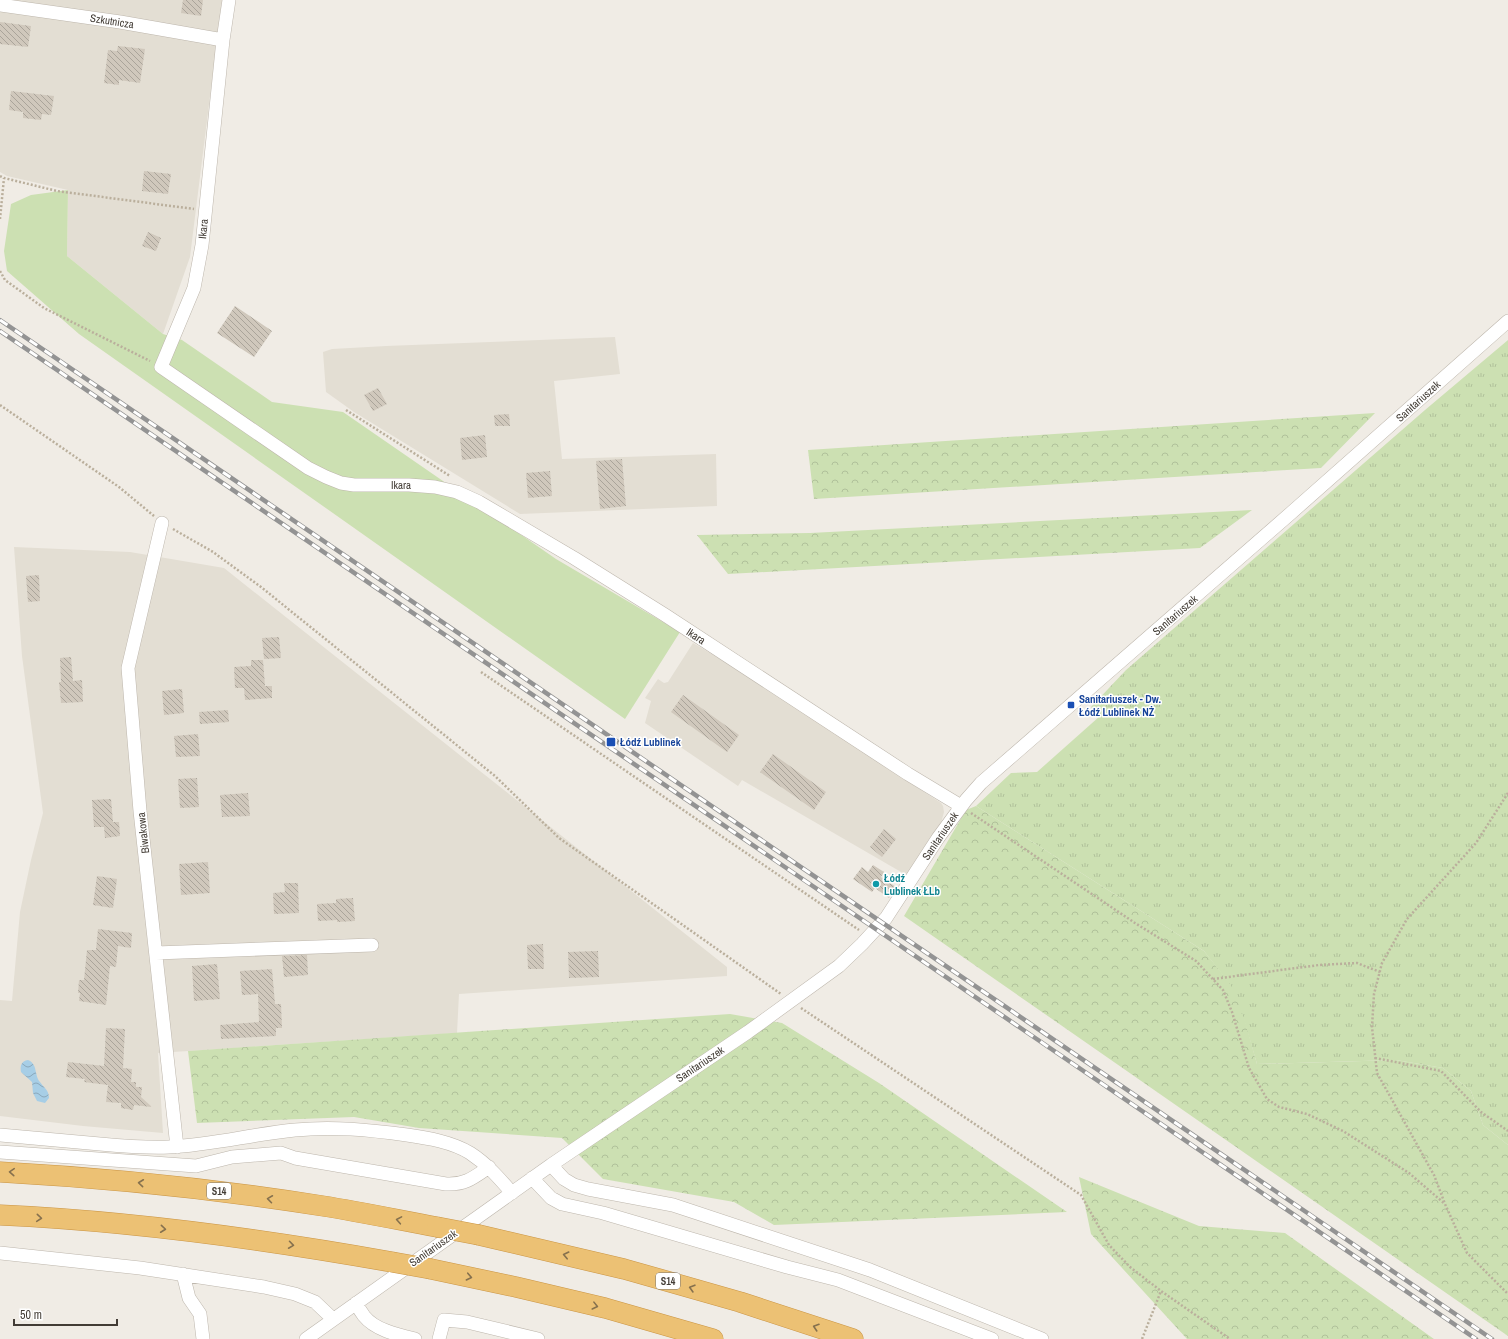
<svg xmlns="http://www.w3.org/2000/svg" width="1508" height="1339" font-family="'Archivo Narrow',sans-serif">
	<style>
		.residential { fill: #e3ded3 }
		.green { fill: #cce0b2 }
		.forest { fill: url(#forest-crowns) }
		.park { fill: url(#park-tufts) }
		.water { fill: url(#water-waves) }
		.building { fill: url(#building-back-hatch) }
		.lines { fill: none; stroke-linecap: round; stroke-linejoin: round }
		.minor-casing { stroke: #bdb6ac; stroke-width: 14 }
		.highway-casing { stroke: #ca9545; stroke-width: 21 }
		.path { stroke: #baaf9c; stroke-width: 2.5; stroke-dasharray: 2 2; stroke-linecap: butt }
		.minor { stroke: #fff; stroke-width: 13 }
		.highway { stroke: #ecc174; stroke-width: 20 }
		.rail-casing { stroke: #939393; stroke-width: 4.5 }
		.rail { stroke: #fff; stroke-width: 3; stroke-dasharray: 9; stroke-linecap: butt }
		.highway-bridge-casing { stroke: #ca9545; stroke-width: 21; stroke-linecap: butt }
		.highway-bridge { stroke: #ecc174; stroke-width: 20 }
		.oneway { stroke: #86714e }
		.transit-dot { fill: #1a4fb4; stroke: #fff; stroke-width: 1.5 }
		.culture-dot { fill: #0f9aa8; stroke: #fff; stroke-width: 1.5 }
		.labels { text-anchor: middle; stroke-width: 3; stroke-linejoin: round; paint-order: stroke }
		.shield { fill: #fff; stroke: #7b7672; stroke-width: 1 }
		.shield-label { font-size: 10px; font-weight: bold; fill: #423c35 }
		.street-label { font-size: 11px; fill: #423c35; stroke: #fff }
		.transit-label { font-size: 11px; font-weight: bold; fill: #164399; stroke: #fff; text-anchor: start }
		.culture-label { font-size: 11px; font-weight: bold; fill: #0d838f; stroke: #fff; text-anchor: start }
	</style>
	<defs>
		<pattern id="forest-crowns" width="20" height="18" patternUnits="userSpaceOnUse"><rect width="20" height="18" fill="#cce0b2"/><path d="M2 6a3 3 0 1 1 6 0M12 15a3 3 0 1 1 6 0" fill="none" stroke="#b0c19a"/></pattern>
		<pattern id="park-tufts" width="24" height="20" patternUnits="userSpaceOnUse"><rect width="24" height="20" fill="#cce0b2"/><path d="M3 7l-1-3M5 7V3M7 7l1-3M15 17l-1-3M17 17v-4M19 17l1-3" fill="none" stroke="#b0c19a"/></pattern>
		<pattern id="water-waves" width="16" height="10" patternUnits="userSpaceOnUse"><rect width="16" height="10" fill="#a7cee6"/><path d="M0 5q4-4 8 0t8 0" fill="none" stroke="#8aa8bb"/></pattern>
		<pattern id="building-back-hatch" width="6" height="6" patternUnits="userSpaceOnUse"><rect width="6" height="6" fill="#d0c8bc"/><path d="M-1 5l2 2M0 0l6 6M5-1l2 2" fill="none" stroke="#aaa49a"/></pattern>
	</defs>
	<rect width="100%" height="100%" fill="#f0ece5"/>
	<path class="residential" d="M0,0H222L190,257L163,334L67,256L68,190L7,176L0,172Z
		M615,337L620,374L554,381L562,459L716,454L717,506L520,514L354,412L326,392L323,352L332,349L386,346Z
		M14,547L130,552L224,568L727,967V976L459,994L457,1033L158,1053L163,1133L83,1126L0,1116V1000L12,1001L20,912L31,860L43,813L22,656Z
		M693,643L720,659L941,803L943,806L944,812L941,823L908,876L742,780L738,786L645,723L651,701L645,698L658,679L664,683L668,682Z"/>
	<path class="green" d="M68,190L67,256L163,334L182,340L272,402L343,412L556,559L680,632L625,719L79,334L7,271L4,251L11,204L31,195Z"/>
	<path class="forest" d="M1375,413L1321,468L814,499L808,450Z
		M1252,510L1200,548L728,574L697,535L810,533Z
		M976,806L1204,951L1237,992L1257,1064L1396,1060L1443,1068L1471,1091L1483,1125L1508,1145V1336L904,916L966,810Z
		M730,1014L782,1023L879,1083L1067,1212L774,1225L734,1202L603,1179L562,1138L419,1128L354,1117L197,1123L188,1051Z
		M1079,1177L1199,1226L1285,1233L1434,1339H1187L1091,1234Z"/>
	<path class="park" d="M1508,340V1145L1483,1125L1471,1091L1443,1068L1396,1060L1257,1064L1236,992L1204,951L976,806L1011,773L1037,772L1100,716L1091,707L1126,670L1425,410Z"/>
	<path class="water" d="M28,1060C38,1064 34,1075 40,1082C44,1088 49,1090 49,1098L45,1103L37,1101L33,1093L32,1082L21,1072C20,1066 21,1061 28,1060Z"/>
	<path class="building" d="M183,0H203L201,16L181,13Z
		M0,22L31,26L28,47L0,44Z
		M118,46L145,49L140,83L119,80V85L104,83L108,50L117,51Z
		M11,91L54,96L51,115L42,114L41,120L23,118V112L9,110Z
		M144,171L171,174L168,194L142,191Z
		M148,232L161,238L156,251L142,246Z
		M235,306L272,331L254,357L217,333Z
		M378,388L387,404L373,411L364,395Z
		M509,414L510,426H495L494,415Z
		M485,435L487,457L462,460L460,438Z
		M622,459L626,506L600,509L596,461Z
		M550,471L552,496L528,498L526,473Z
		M39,575L40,601L28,602L26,576Z
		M279,637L281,658L264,659L262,638Z
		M71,657L73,681L82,680L83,702L61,703L59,682H61L60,658Z
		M251,660H263L265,686H272V698L245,700L244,688H235L234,667L251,666Z
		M182,689L184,713L164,715L162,691Z
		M683,695L739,735L727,752L671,712Z
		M228,710L229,722L200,724L199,712Z
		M198,734L200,756L176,757L174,736Z
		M773,754L826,792L814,810L760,772Z
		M197,778L199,807L180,808L178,779Z
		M248,793L250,816L222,817L220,795Z
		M111,799L113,822H119L120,836L105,838L104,827H94L92,800Z
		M884,829L896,839L882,857L870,847Z
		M208,862L210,893L181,895L179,864Z
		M873,865L884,872L881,877L896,887L889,898L875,888L872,892L853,879L862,867L868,872Z
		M97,876L117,879L113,908L93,905Z
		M284,883H298L299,913L274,914L273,893L285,892Z
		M353,898L355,921L337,922V920L318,921L317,904L336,903V899Z
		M98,929L132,933L131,948L118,946L116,967L110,966L106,1005L79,1001L80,993H78L79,980H84L87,950H96Z
		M543,944L544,969H528L527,945Z
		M598,951L599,977L569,978L568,952Z
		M307,955L308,975L284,977L282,956Z
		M217,964L220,999L194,1001L192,966Z
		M272,969L275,1004H281L282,1028H276V1036L221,1039L220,1025L259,1022L258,994L242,995L240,971Z
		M106,1028L125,1029L123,1068L132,1069L131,1082H136V1087H142L141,1097L152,1107L134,1105L133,1110L121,1108V1103L106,1102L108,1085L84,1082L85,1079L66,1077L68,1062L104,1066Z"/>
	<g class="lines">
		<defs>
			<path id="minor" d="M229,0L223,40L202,245L194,288L161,367L308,468L326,477L341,483L354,485H409L435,487L457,492L479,502L574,558L665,615L908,774L961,806
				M0,5L120,22L223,40
				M162,523L128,668L140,811L177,1147
				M156,953L372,945
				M0,1135C33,1138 66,1141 100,1144C122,1146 146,1148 169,1147C212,1145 253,1134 295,1130C332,1126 370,1130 407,1135C428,1138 452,1142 470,1153C487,1164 499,1178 512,1193
				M0,1152L196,1166L232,1157L281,1153L295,1158L446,1184C465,1185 473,1178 489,1167
				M551,1165L564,1179L574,1185L588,1189L673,1205L870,1270L1042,1339
				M532,1178L551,1198L562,1204L603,1213L787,1267L838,1280L992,1339
				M0,1253L140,1268L264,1287L295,1294L315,1302L333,1319
				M183,1274L189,1298L200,1314L203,1339
				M356,1303C358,1307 361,1312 364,1316C375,1330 398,1335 415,1339
				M306,1339L551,1165L748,1032L839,966L862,944L886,918L938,838L966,800L981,783L1291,513L1508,321
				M439,1339L444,1320L467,1322L538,1339"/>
			<path id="highway" d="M0,1172C108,1178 216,1189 323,1206C361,1212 399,1220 437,1227
				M0,1215C132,1221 263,1239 392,1262
				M479,1235L624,1269L740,1302L853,1339
				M431,1269L516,1287L605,1308L713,1339"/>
		</defs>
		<use href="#minor" class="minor-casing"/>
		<use href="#highway" class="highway-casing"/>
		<path class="path" d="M0,176L4,178L57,191L194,209
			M0,219L4,178
			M0,271L5,280L44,308L150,361
			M0,405L119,487L154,516
			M346,410L450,476
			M173,529L213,552L261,587L495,776L559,838L781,994
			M481,672L859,930
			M1508,793L1476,843L1407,919L1382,963L1374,994L1372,1027L1377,1073L1434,1175L1445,1204L1467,1253L1508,1294
			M971,813L1135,923L1196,961L1223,990L1232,1012L1249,1068L1267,1099L1279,1107L1307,1114L1343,1131L1409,1173L1445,1204
			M1213,979L1319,965L1357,963L1380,972
			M801,1008L1081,1195L1109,1245L1130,1267L1161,1291L1230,1339
			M1375,1058L1441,1071L1481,1112L1508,1131
			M1142,1339L1161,1291"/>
		<use href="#minor" class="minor"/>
		<use href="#highway" class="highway"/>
		<defs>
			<path id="rail" d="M0,320L1492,1339
				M0,331L1476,1339"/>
		</defs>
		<use href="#rail" class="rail-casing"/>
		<use href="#rail" class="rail"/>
		<defs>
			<path id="highway-bridge" d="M437,1227L479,1235
				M392,1262L431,1269"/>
		</defs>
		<use href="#highway-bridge" class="highway-bridge-casing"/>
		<use href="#highway-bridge" class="highway-bridge"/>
	</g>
	<defs><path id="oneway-chevron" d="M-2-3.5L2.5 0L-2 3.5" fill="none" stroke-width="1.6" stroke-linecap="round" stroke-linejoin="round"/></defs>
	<g class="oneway">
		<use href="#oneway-chevron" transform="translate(12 1172) rotate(-176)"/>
		<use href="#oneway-chevron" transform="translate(141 1183) rotate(-174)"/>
		<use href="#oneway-chevron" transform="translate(270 1199) rotate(-172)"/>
		<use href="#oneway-chevron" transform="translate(39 1218) rotate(5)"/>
		<use href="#oneway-chevron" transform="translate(399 1220) rotate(-170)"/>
		<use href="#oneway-chevron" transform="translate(163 1229) rotate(6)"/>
		<use href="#oneway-chevron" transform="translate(291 1245) rotate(8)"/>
		<use href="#oneway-chevron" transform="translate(566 1255) rotate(-167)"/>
		<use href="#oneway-chevron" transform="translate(469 1277) rotate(12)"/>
		<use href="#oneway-chevron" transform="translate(692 1288) rotate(-164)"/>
		<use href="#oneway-chevron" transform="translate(595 1306) rotate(14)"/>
		<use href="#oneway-chevron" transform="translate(816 1327) rotate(-162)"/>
	</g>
	<g class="transit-dot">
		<rect x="1067" y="701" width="8" height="8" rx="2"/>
		<rect x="606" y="737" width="10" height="10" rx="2"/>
	</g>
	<circle class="culture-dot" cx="876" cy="884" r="4"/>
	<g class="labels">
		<g class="shield">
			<rect x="207" y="1183" width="24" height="16" rx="3"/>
			<rect x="656" y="1273" width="24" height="16" rx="3"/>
		</g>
		<g class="shield-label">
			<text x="219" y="1195">S14</text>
			<text x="668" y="1285">S14</text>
		</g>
		<g class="street-label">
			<text transform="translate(112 21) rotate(9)" y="4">Szkutnicza</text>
			<text transform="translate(203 229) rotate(-85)" y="4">Ikara</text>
			<text transform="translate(1418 401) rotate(-42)" y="4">Sanitariuszek</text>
			<text x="401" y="489">Ikara</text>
			<text transform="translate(1175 615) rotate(-41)" y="4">Sanitariuszek</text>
			<text transform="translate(696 636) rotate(33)" y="4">Ikara</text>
			<text transform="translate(143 833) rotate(-96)" y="4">Biwakowa</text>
			<text transform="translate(940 836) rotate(-56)" y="4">Sanitariuszek</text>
			<text transform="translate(700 1064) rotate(-34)" y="4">Sanitariuszek</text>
			<text transform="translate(433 1248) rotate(-35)" y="4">Sanitariuszek</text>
		</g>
		<g class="transit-label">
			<text x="1079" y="703">Sanitariuszek - Dw.<tspan x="1079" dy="13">Łódź Lublinek NŻ</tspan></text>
			<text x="620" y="746">Łódź Lublinek</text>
		</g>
		<g class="culture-label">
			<text x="884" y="882">Łódź<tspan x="884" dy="13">Lublinek ŁLb</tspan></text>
		</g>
	</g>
	<path d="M14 1319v6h103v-6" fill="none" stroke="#423c35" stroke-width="2"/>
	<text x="20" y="1319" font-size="12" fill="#423c35" stroke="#ffffff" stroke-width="3" paint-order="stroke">50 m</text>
</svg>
